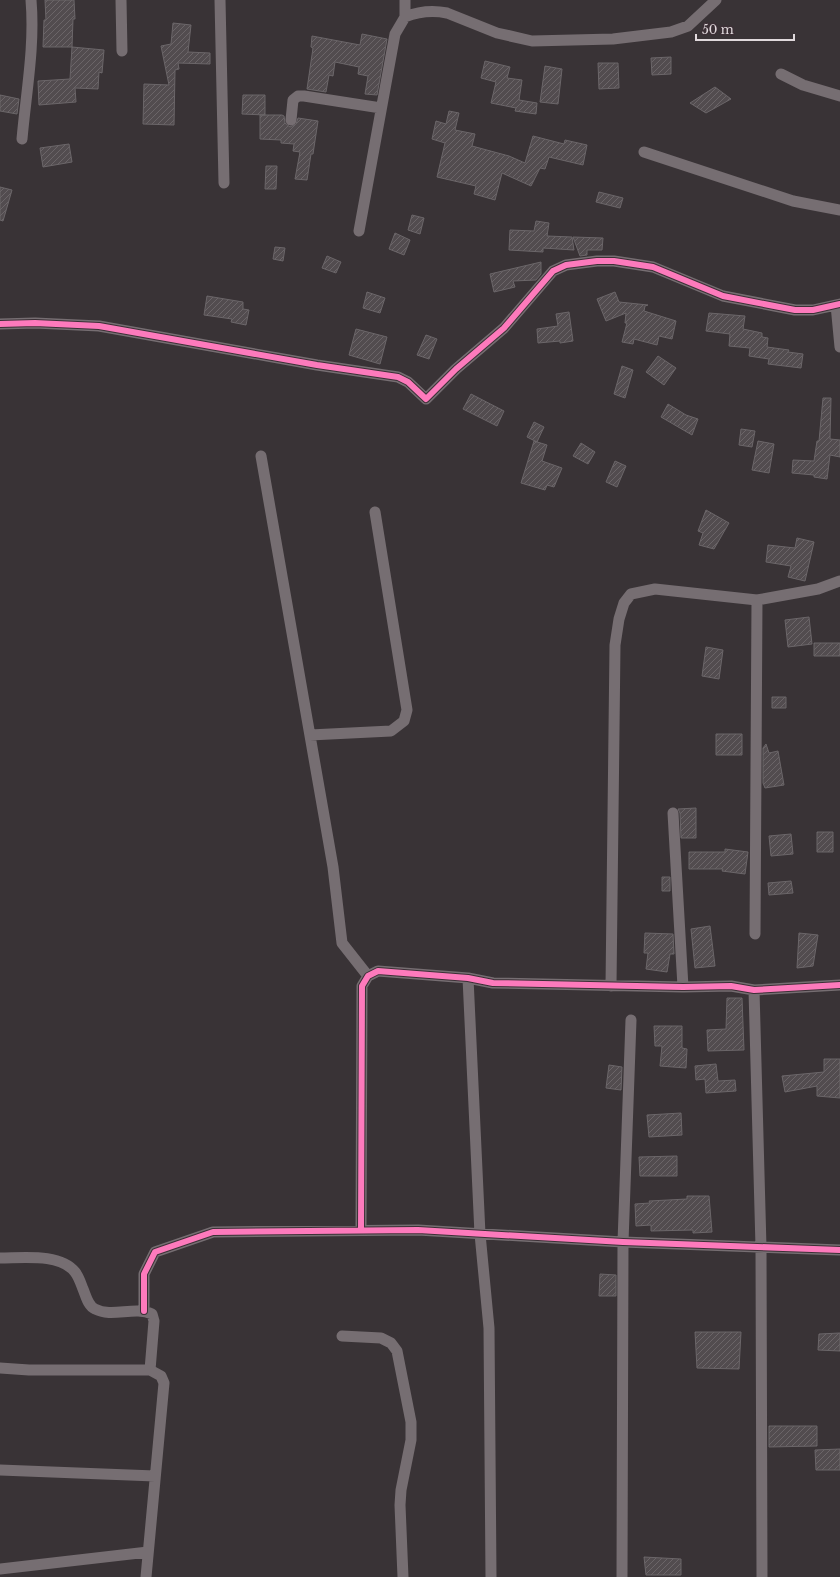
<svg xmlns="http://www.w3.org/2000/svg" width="840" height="1577" font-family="'Libre Baskerville',serif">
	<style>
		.building { fill: url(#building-hatch); stroke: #6b6669 }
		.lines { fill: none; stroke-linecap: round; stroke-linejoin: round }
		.street { stroke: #766e72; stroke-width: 11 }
		.cycleway-casing { stroke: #3c3036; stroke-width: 8 }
		.cycleway { stroke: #fd7abc; stroke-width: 6 }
	</style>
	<defs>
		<pattern id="building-hatch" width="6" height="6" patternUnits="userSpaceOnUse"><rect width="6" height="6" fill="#524c4f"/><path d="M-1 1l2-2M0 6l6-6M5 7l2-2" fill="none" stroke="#6b6568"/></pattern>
	</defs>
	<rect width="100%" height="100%" fill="#393336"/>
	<path class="building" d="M45,0H74L75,19H73L72,47H43L44,20H46Z
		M173,23L191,25L188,52L210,53V64L178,63L179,69L175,70L174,125L143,124L144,84L169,85L161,46L171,44Z
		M362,34L387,39L377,95L365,94L368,76L358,74L359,67L335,62L333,76L329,75L326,92L307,89L313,48L311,47L312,36L360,45Z
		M72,47L104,50L102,73L99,72L98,89L75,88L76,102L39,105L38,81L70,79Z
		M671,57V74L652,75L651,58Z
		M485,61L510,67L507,78L522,80L519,100L537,103L536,114L515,111L516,108L491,103L496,82L481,78Z
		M598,63H618L619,88L599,89Z
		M545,66L562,69L558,104L540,102Z
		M715,87L731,99L706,113L690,103Z
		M0,95L19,99L17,114L0,111Z
		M243,95H265V115L242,114Z
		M449,111L459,113L455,130L475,134L472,146L509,156L525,163L533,136L564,144L565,140L587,145L583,165L549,157L545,169L540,168L531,186L502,173L495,200L474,194L476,186L437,177L445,143L432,139L436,121L446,124Z
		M260,115H282L284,116L285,123L290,127L296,124L298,118L318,121L313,154H311L307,180L295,179L300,152L293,151L294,144L281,143V140L260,139Z
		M69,144L72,162L43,167L40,148Z
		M266,166H277L276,189H265Z
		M0,187L12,190L3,221L0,220Z
		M599,192L623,198L620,208L596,202Z
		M412,215L424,218L420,234L408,230Z
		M536,221L549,223L547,236L572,237L574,250L543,248V252L509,250L510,230L534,231Z
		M395,233L410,240L404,255L389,249Z
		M573,237L603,238L602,250H587V255L580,256Z
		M275,247L285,248L283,261L273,259Z
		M327,256L341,262L336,273L322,268Z
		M541,262V274L536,280L513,281L515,287L494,292L490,274Z
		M367,292L385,298L380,313L363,308Z
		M615,292L619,302L648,305L645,306L644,311L676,321L672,339L659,336L657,345L634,339L633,344L622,342L627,323H625L626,313L606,321L597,299Z
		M207,296L243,302V309L249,310L246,325L231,322L232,319L204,315Z
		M569,312L573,341L560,343V341L538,343L537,329L558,326L556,314Z
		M709,313L745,316L743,329L762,333V337L768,338L767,347L789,350L788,352L803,354L801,368L768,364L769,359L749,356L750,348L729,346L730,334L706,331Z
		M356,329L387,337L380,364L349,355Z
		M426,335L437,339L429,359L417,355Z
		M658,356L676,368L664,385L646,372Z
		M622,366L633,370L625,398L614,394Z
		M471,394L504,411L497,426L463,409Z
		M823,398H831L830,439L840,440V457L830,455L827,479L814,477V475L792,473L793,460L814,461L817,441H819Z
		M668,404L686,415L698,419L692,435L661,417Z
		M534,422L544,427L537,442L527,437Z
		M741,429L755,431L752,447L739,445Z
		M534,441L547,445L542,461L562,468L554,487L547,485L545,490L521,483Z
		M758,441L774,444L769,473L752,470Z
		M581,443L595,452L588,464L573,456Z
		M615,461L626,466L617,487L606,482Z
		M706,510L729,523L714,549L699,545L703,533L698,531Z
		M797,538L814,542L805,581L788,577L791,566L766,562L768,545L795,548Z
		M809,617L812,644L788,647L785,620Z
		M814,643H840V656H814Z
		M706,647L723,650L719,679L702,676Z
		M772,697H786V708H772Z
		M716,734H742V755H716Z
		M766,744L769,753L778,751L784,785L765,788L763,783V748Z
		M696,808V838H681L680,813L678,809Z
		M817,832H833V852H817Z
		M791,834L793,854L771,856L769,836Z
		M725,849L748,852L745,874L722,871L723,869H689V852H725Z
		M662,877H670V891H662Z
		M791,881L793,893L769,895L768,883Z
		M710,926L715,966L695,968L691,929Z
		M645,933L673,934L674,954H670L667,972L646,969L648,953H644Z
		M799,933L818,935L813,966L797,968Z
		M727,998H742L744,1050L708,1051L707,1030L726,1029Z
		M654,1026H682V1048L687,1049L686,1068L660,1066L662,1046H655Z
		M824,1059H840V1098L817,1096V1086L785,1092L782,1076L824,1072Z
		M716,1064L718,1081L735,1080L736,1091L706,1093L705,1079L696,1080L695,1066Z
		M609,1065L622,1067L621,1090L606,1088Z
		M681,1113L682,1135L649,1137L647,1115Z
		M677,1156V1176H640L639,1157Z
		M687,1196H709L712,1232L693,1233V1230L651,1231V1225L636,1226L635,1204L650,1203L649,1201L687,1199Z
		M600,1274L616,1275V1296H599Z
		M695,1332H741L739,1369L697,1368Z
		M840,1333V1351L818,1350L819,1334Z
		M769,1426H817V1446L769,1447Z
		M840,1449V1470H816L815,1450Z
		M644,1557L681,1559V1575H646Z"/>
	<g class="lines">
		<path class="street" d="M121,0L122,51
			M220,0L224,183
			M405,17C420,11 432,10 447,13L497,33L532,41L613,39L671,32L688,26L716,0
			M781,74L803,85L840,96
			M291,120L293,100L298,96H304L381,108
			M22,139C26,93 35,46 31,0
			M644,152L793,201L840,210
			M359,231L395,34L405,17V0
			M836,305L840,347
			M0,324L35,323L99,326L317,365L398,377L408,382L426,399L456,369L504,328L553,271L566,265L597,261H614L653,267L723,296L795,310H813L840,304
			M261,456L333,867L342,943L368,976
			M310,735L391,731L404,721L407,710L375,512
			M673,813L683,987
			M755,934L757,600
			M468,978L480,1234L489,1328L491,1577
			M611,986L615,645L619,619L624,603L631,594L655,589L757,600L818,589L840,581
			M754,990L761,1247L762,1577
			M361,1230L362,986L368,976L378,971L468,978L493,983L683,987L731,986L754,990L840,985
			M0,1258C23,1258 60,1253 75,1272C79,1277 81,1284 83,1289C86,1296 88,1306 95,1309C112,1318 134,1306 152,1314L154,1321L150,1370
			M144,1311V1274L155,1252L213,1232L418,1230L623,1242L840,1250
			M342,1336L381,1338L391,1343L397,1351L411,1422V1440L401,1490L400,1505L403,1577
			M0,1368L29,1370H150L161,1376L164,1383L146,1577
			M0,1470L155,1476
			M0,1569L148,1552
			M622,1577L623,1242L631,1020"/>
		<defs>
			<path id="cycleway" d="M0,324L35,323L99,326L317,365L398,377L408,382L426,399L456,369L504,328L553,271L566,265L597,261H614L653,267L723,296L795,310H813L840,304
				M361,1230L362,986L368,976L378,971L468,978L493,983L683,987L731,986L754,990L840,985
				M144,1311V1274L155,1252L213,1232L418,1230L623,1242L840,1250"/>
		</defs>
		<use href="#cycleway" class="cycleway-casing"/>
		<use href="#cycleway" class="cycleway"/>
	</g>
	<path d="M696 34v6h98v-6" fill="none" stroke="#e0d9dc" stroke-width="2"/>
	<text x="702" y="34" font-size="12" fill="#e0d9dc" stroke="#3c3036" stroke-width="3" paint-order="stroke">50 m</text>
</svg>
